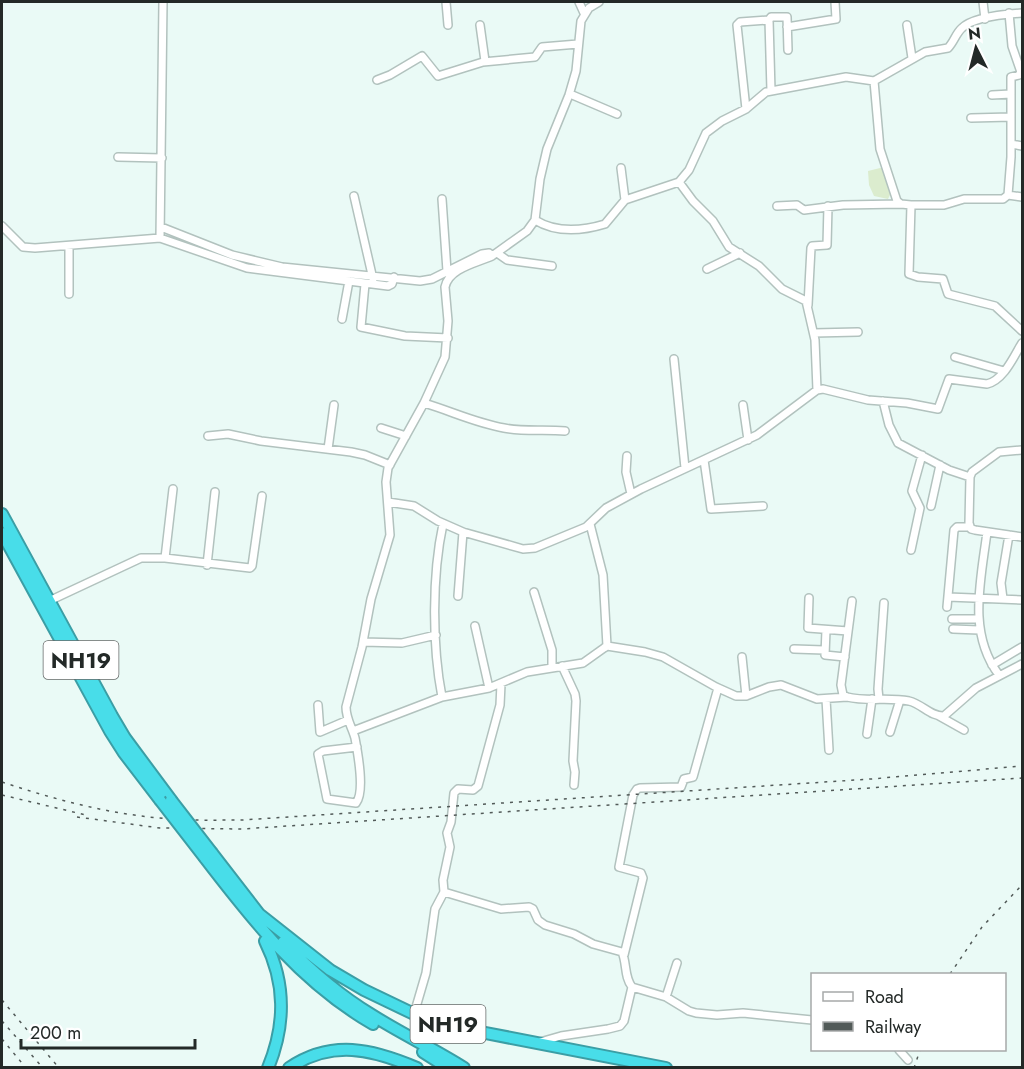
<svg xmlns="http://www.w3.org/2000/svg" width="1024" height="1069" font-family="Jost,sans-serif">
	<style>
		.green { fill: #dbecce }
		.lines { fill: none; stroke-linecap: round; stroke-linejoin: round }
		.minor-casing { stroke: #b2c2be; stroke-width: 10 }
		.highway-casing { stroke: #3b9ea5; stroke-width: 14 }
		.minor { stroke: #fff; stroke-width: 7 }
		.highway { stroke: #48dde9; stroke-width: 10 }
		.rail { stroke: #525a58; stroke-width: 1.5; stroke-dasharray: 3 6; stroke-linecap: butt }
		.highway-bridge-casing { stroke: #3b9ea5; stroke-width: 14; stroke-linecap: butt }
		.highway-bridge { stroke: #48dde9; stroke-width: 10 }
		.labels { text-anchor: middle; stroke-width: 6; stroke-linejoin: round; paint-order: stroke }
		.shield { fill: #fff; stroke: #656968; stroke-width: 1.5 }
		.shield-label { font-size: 22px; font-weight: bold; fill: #232927 }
	</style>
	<rect width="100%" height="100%" fill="#eafaf6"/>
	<path class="green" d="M884,167L892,191L888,199L874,196L869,185L868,171Z"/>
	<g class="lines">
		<defs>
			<path id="minor" d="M446,2L448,25
				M579,2L584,13
				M983,2L985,19
				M480,25L485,61
				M907,25L912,58
				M787,27L836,19L835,2
				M377,80L390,75L422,56L438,76L483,62L535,57L542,47L578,44
				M874,81L880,149L897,201L901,204L911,205L909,274L918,277L943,279L948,294L995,306L1022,331
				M771,91L769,20L771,17H787L788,50
				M570,94L617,114
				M992,95L1011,94
				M746,109L737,25L740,22L769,20
				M971,118L1011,117
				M1011,144L1022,146
				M118,157L162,158
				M621,168L625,200
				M679,182L693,201L713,221L729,247L759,266L782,289L806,301L815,340L817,390
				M1008,195L1022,197
				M354,196L373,279
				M442,199L447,271
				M911,205H944L964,199H1003L1008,195L1011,157V77L1019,75L1021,72L1012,46L1009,13
				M777,206L797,205L804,210L843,205L901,204
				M535,220C556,233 582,231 605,224L625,200L679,182L689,170L706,133L722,121L746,109L766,92L846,77L874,81L925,52L948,48C954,42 956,33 962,28C973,17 1007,14 1022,13
				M2,226L23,247L35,248L160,238L163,2
				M161,227L232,255L282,267L420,281L432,279L482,254L489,253L492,256C477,263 449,268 445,287L448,321L445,357L424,403L388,468L386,482L390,535L371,599L362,647L346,707C346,719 352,727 355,738C358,754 365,792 356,803L327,799L318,754L323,751L357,747
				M160,238L247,268L388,286L392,284L394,277
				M497,253L507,260L552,266
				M492,256L527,231L535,220L540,179L547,149L569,95L576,71L581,21L589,8L599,2
				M707,269L740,253
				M365,284L361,327L405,336L448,338
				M69,294V246
				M808,305L811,248L812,246L827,245L828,206
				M342,319L349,281
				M814,333L858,332
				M955,357L1004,371
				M674,359L685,468
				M883,401L889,425L898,443L949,470L970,477
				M424,403C451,411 476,423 504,428C524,432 545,429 565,431
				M743,405L748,440
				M381,428L406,436
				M208,436L228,434L261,441L351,452L365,455L390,465
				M328,449L334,405
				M1022,450L999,452L972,472L970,477L969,523L971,529L975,530L1022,537
				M627,456L626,472L631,494
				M704,460L711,509L763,506
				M388,502L414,506L438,521L463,532L523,549L535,548L586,527L606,508L641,489L757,435L817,390L823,389L868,400L907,403L938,409L949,379L987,384C1004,380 1014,356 1022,343
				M931,506L940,465
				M987,532C981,580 967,633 999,675
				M911,550L920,508L912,491L922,455
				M165,558L173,489
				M207,565L215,492
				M534,592L552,650V668
				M458,596L463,532
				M948,597L1022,600
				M809,598L808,628L848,631
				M1003,599L1001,583L1009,535
				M49,601L141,558H165L250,568L252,566L262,496
				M852,601L841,685L843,695L847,697C867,702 889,697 909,701C922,704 931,717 944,716L976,688L1022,664
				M947,607L954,530L957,527H970
				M952,619H978
				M475,626L489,688
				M953,629L979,630
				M826,630L825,655L845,657
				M363,642L402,643L436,635
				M607,646L645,652L663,657L716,687L736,696H746L769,687L781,685L817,699L847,697
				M794,649L824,650
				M742,657L746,696
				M992,665L1022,647
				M562,666L575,694L576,701L573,761L575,772L574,785
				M442,697C432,645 432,575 443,524
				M826,699L829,750
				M879,699L878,689L884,603
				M318,705L320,732L348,720
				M939,716L964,730
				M353,731L442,697L489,688L527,672L583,663L604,648L607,646L603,575L590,524
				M890,732L900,700
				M867,734L872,699
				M444,892L501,909L529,907L533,909L538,920L545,925L574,934L593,944L622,952C627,963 624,977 632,987L666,997L689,1011L696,1013L717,1015L743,1013L812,1020
				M624,955L643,878L641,873L619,867L633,795L637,789L640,788L681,787L684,779L693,777L718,688
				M666,997L677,963
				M414,1014L426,973L435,909L444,892L443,880L450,847L447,833L451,822L454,793L458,789L473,790L478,786L500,705L501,684
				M540,1042L561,1036L608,1029L620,1026L624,1021L632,987
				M899,1050L908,1060"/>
			<path id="highway" d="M2,514L112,716L125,738L171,800
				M2,533L110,731L124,753L160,800
				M212,853L263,919
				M205,858C254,922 302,983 373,1024
				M259,914L330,970L364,990L414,1014L470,1030L666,1068
				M265,941C286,983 286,1024 268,1068
				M283,942C310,970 339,995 372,1015C402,1034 434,1049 464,1068
				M423,1052L448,1068
				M289,1068C332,1039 372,1049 417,1068"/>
		</defs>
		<use href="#minor" class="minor-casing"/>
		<use href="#highway" class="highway-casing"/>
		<use href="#minor" class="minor"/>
		<use href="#highway" class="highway"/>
		<path class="rail" d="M2,782C53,799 105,813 159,818C186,821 214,820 242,820L871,779L1022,766
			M2,795L86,815
			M77,817L160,828L242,829L1022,778
			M950,974L982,927L1022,885
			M2,1000L59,1068
			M2,1021L43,1068
			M2,1039L26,1068
			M914,1068L920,1050"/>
		<defs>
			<path id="highway-bridge" d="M160,800L205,858
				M171,800L212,853"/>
		</defs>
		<use href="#highway-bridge" class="highway-bridge-casing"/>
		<use href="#highway-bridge" class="highway-bridge"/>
	</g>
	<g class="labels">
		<g class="shield">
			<rect x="43.5" y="641" width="75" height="38" rx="4.5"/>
			<rect x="410.5" y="1005" width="75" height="38" rx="4.5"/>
		</g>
		<g class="shield-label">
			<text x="81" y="668">NH19</text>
			<text x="448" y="1032">NH19</text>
		</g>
	</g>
	<rect width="1024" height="1069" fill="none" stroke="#232927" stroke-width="6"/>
	<rect x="811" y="973" width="195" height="78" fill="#ffffff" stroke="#a7a9a9" stroke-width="1.5"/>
	<rect x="823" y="992" width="30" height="9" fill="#ffffff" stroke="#a7a9a9" stroke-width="1.5"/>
	<text x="865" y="1003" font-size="18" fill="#232927">Road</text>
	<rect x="823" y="1022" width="30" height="9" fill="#525a58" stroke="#a7a9a9" stroke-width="1.5"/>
	<text x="865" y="1033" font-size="18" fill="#232927">Railway</text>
	<g transform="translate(976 48) rotate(354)" stroke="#ffffff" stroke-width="4.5" paint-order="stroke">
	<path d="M0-4.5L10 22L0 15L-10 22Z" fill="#232927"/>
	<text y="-9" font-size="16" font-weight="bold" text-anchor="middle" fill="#232927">N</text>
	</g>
	<path d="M21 1039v9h174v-9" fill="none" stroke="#232927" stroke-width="3"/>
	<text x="30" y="1039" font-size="18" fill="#232927" stroke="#ffffff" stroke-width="4.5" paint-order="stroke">200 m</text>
</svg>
